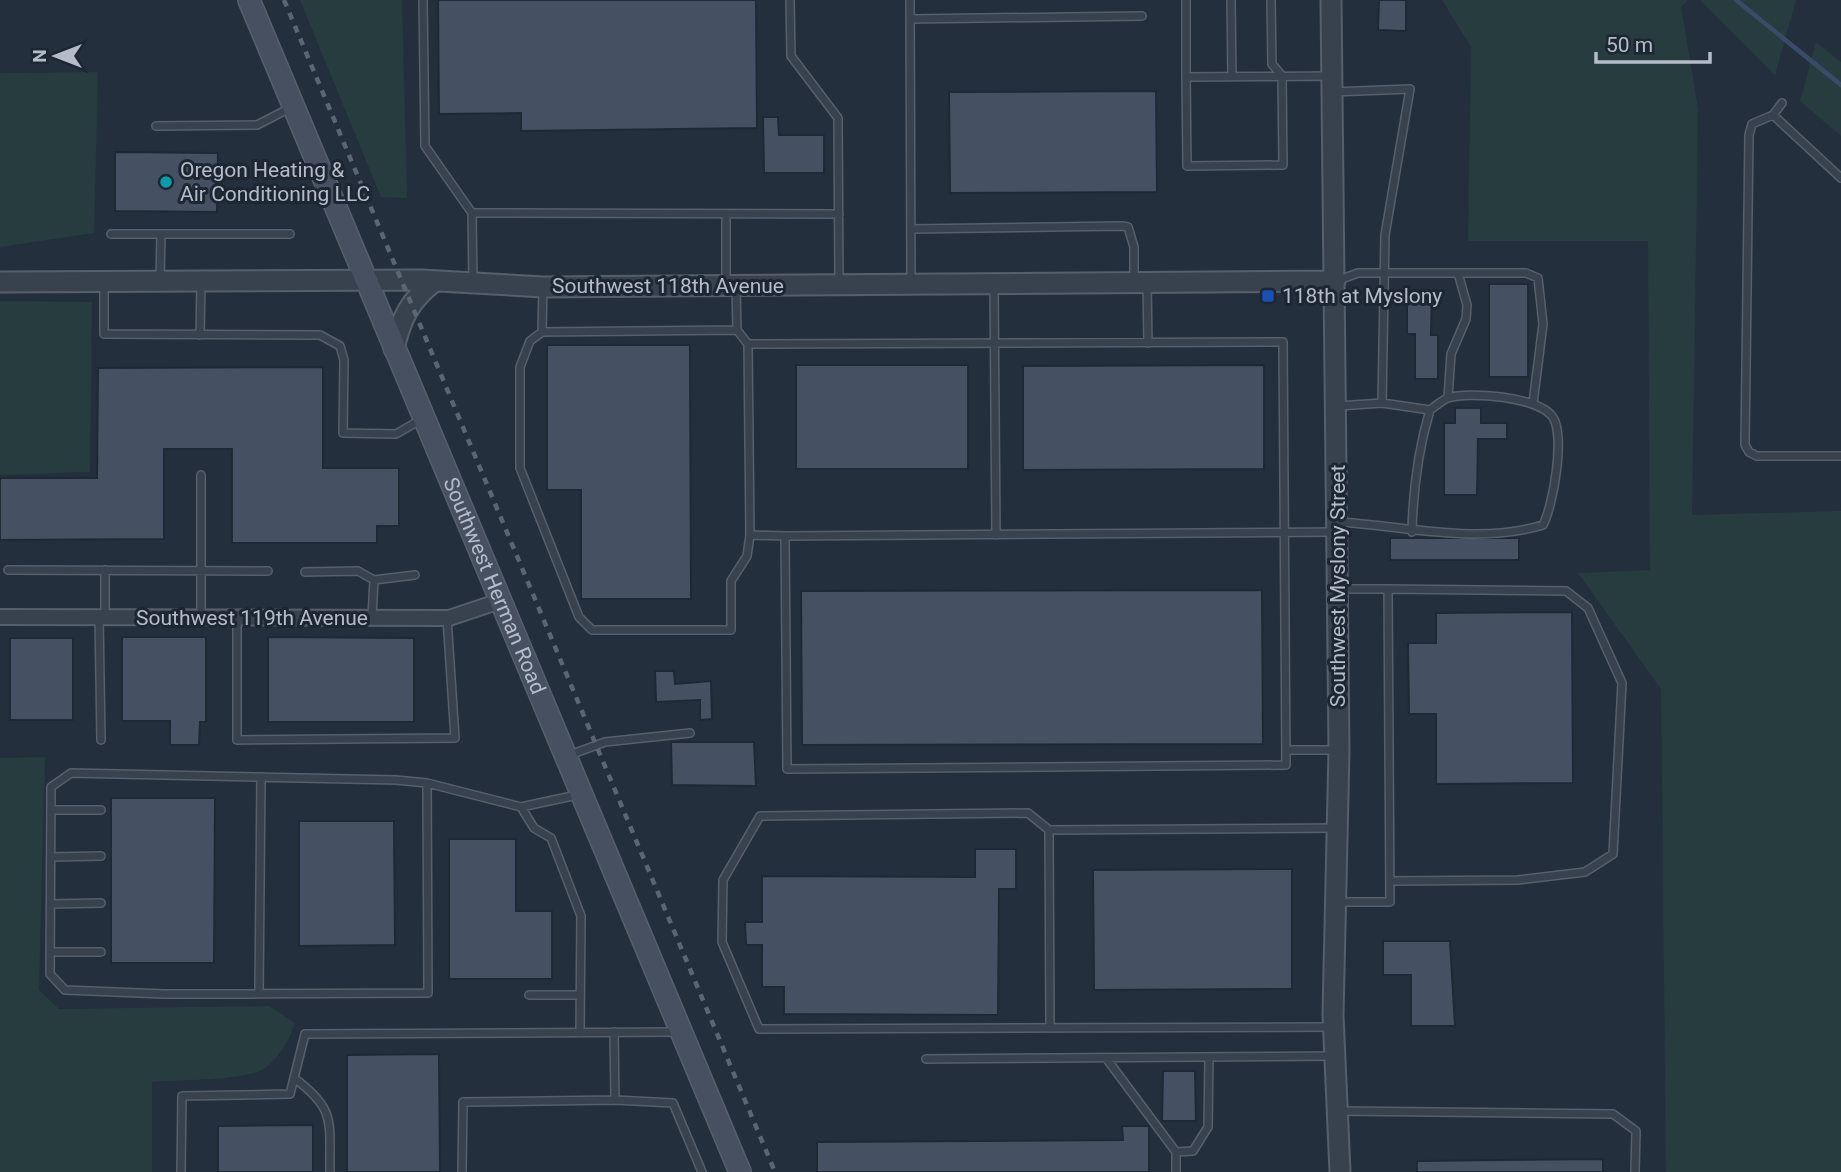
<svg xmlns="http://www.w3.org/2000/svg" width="1841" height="1172" font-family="Roboto,sans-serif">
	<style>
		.green { fill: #263c3f }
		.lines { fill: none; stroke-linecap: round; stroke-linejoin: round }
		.stream { stroke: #394c67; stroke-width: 4.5 }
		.building { fill: #455162; stroke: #1f2835; stroke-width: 2 }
		.service-casing { stroke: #565f6c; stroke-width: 10 }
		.minor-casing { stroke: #565f6c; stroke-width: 18 }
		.tertiary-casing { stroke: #565f6c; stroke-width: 23 }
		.secondary-casing { stroke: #565f6c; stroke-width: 24 }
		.service { stroke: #38414e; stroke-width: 7 }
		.minor { stroke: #38414e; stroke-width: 14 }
		.tertiary { stroke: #38414e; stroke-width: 19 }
		.secondary { stroke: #465061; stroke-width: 21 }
		.rail { stroke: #5a6575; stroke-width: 4.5; stroke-dasharray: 7 7; stroke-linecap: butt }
		.culture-dot { fill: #0f9aa8; stroke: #1d2633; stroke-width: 2.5 }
		.transit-dot { fill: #1a4fb4; stroke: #1d2633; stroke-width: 2.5 }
		.labels { text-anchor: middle; stroke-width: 6; stroke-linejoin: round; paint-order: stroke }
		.poi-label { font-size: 21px; fill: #b4bcc9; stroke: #1d2633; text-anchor: start }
		.street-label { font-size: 21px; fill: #b4bcc9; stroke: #1d2633 }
	</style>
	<rect width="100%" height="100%" fill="#242f3e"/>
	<path class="green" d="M300,0H402L407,198L381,197Z
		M1442,0H1688L1681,7L1698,109L1692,515L1841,511V1172H1666L1661,689L1578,573L1650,570L1648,241H1468L1471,47Z
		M1700,0H1796L1775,75Z
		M1816,42L1841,62V136L1800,101Z
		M98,72L94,233L0,247V73Z
		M0,301L92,302L90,472L0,475Z
		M45,757L39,990L59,1009L269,1006L295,1023C290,1039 280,1057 265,1068C248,1081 176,1080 152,1082V1172H0V758Z"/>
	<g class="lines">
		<path class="stream" d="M1736,0L1841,85"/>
	</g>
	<path class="building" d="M438,0H756L757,128L521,131V113L439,114Z
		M1379,0H1406V31L1378,30Z
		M1156,91L1157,192L950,193L949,92Z
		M763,117H778L779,135H824V173H764Z
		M115,152L218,153L217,212L115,211Z
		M1489,284H1528V377H1489Z
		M1407,292H1432L1431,335H1438V379H1415V334H1407Z
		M547,345H690L691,599H581V490H547Z
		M796,365H968V469H796Z
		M1264,365V469L1023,470V366Z
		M323,367V468H399V526H377V543H232V449H164V539L0,540V478H97L98,368Z
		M1455,408H1481V423H1507V439H1478L1477,495H1444V423H1455Z
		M1390,538H1519V560H1390Z
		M1262,590L1263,744L802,745L801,591Z
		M1572,612L1573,783L1436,784V714H1409L1408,643H1436V613Z
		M122,637H206V722H200L199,745H170V721H122Z
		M268,637L414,638V722H268Z
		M10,638H73V720H10Z
		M655,671H674L675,684L711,681L712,719L700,720V700L656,702Z
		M671,742H754L756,786L672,785Z
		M111,798H215L214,963H111Z
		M299,821H394L395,945L299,946Z
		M449,839H516V911H552V979H449Z
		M975,849H1016V889H999L998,1015L784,1014V987H762V945H746L745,922H762V876L975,877Z
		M1292,869V989L1094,990L1093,870Z
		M1383,941H1450L1455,1026H1411V975H1383Z
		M439,1054L440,1172H347V1055Z
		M1163,1071H1195L1196,1121H1162Z
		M313,1125V1172H218V1126Z
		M1122,1126H1149V1172H817V1142L1123,1140Z
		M1603,1159V1172H1417V1161Z"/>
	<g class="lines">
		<defs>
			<path id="service" d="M423,0L425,146L472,213
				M790,0L791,56L838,118L839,284
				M910,0L911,283
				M1186,0V77
				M1231,0L1232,77
				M1271,0L1272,64L1282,76L1283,165L1187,166L1186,77C1235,77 1283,76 1332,76
				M910,19L1142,16
				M1332,92L1410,89L1385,235L1382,403
				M1782,103L1773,115L1752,124L1749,135L1745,445L1749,452L1757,456H1841
				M1773,115L1841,178
				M156,126L257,125L292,107
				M726,214V285
				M911,229L1122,226L1128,227L1134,247V281
				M111,234H290
				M160,281L161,234
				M1336,281L1358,273H1526L1538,278L1543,324L1533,403
				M473,283L472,213L839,214
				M1147,284L1148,343
				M104,285V334L320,335L340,346L344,360L343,433L396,434L422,419
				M994,287L996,535
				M736,289L737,330L748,344
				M737,330L542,332L530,341L520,367V468L579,617L592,630H731V581L747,556L750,535L748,344L1283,342L1286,765L787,769L785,536C968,535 1151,534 1334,532
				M542,332L543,287
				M200,335L201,283
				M1448,398L1451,354L1466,319L1467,305L1458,273
				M1338,406L1382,403L1430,410C1436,406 1442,400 1448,398C1470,391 1537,397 1552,416C1566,434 1553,506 1543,525C1476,545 1406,526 1339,522
				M201,475V617
				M1412,532C1413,490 1418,450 1430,410
				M750,535L785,536
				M8,570L268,571
				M105,570V617
				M305,572L358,571L374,580L372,617
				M374,580L415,575
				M1388,589L1566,591L1588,608L1622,683L1613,854L1585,872L1518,880L1390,881
				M99,617L101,740
				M237,618V740L455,738L447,618
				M1286,750H1338
				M567,756L605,742L690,733
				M427,783L428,993L164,994L65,990L50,974L51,787L71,773L396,780L427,783L521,807L577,795
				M521,807L534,828L551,838L581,916L580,1033
				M51,810H101
				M1049,830L1050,1028
				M51,857L101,856
				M1337,902H1390L1388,589H1339
				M51,904L101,903
				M50,952H101
				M259,994L261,777
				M529,995H580
				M1332,1027L759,1029L722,942L723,880L760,816L1028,813L1049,830L1335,828
				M1106,1058L1176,1152
				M926,1059L1335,1056
				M294,1078C337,1110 329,1122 330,1172
				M615,1100L673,1103L702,1172
				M1340,1111L1613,1114L1636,1131L1635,1172
				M181,1172L182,1096L290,1094L305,1034L678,1032
				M462,1172L463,1102L615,1100L614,1032
				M1176,1172V1152L1193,1151L1208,1127L1209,1058"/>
			<path id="minor" d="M0,617L449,618L500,601"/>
			<path id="tertiary" d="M1331,0L1339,750L1333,1015L1340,1172
				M0,282L422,280L543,287L1335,281
				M394,349C401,318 410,300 435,281"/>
			<g id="secondary">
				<path id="s1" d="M249,0L740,1172"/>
			</g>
		</defs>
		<use href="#service" class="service-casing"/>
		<use href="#minor" class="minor-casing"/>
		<use href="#tertiary" class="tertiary-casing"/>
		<use href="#secondary" class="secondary-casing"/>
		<use href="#service" class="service"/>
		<use href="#minor" class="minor"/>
		<use href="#tertiary" class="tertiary"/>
		<use href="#secondary" class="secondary"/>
		<path class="rail" d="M284,0L775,1172"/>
	</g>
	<circle class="culture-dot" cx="166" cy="182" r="7"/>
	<rect class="transit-dot" x="1261" y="289" width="14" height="14" rx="3.5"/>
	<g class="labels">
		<g class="poi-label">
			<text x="180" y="177">Oregon Heating &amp;<tspan x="180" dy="24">Air Conditioning LLC</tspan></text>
			<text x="1282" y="303">118th at Myslony</text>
		</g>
		<g class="street-label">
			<text x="668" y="293">Southwest 118th Avenue</text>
			<text dy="7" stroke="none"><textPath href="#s1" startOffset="635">Southwest Herman Road</textPath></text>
			<text transform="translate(1338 586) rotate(-90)" y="7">Southwest Myslony Street</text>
			<text x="252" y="625">Southwest 119th Avenue</text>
		</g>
	</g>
	<g transform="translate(56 56) rotate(270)" stroke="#1d2633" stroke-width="5" paint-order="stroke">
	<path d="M0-5L12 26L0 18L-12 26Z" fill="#b4bcc9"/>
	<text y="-10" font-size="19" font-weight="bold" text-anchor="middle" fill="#b4bcc9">N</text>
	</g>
	<path d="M1596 52v10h114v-10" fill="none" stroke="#b4bcc9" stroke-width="3.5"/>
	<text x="1606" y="52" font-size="21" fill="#b4bcc9" stroke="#1d2633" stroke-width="5" paint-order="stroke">50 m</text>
</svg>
